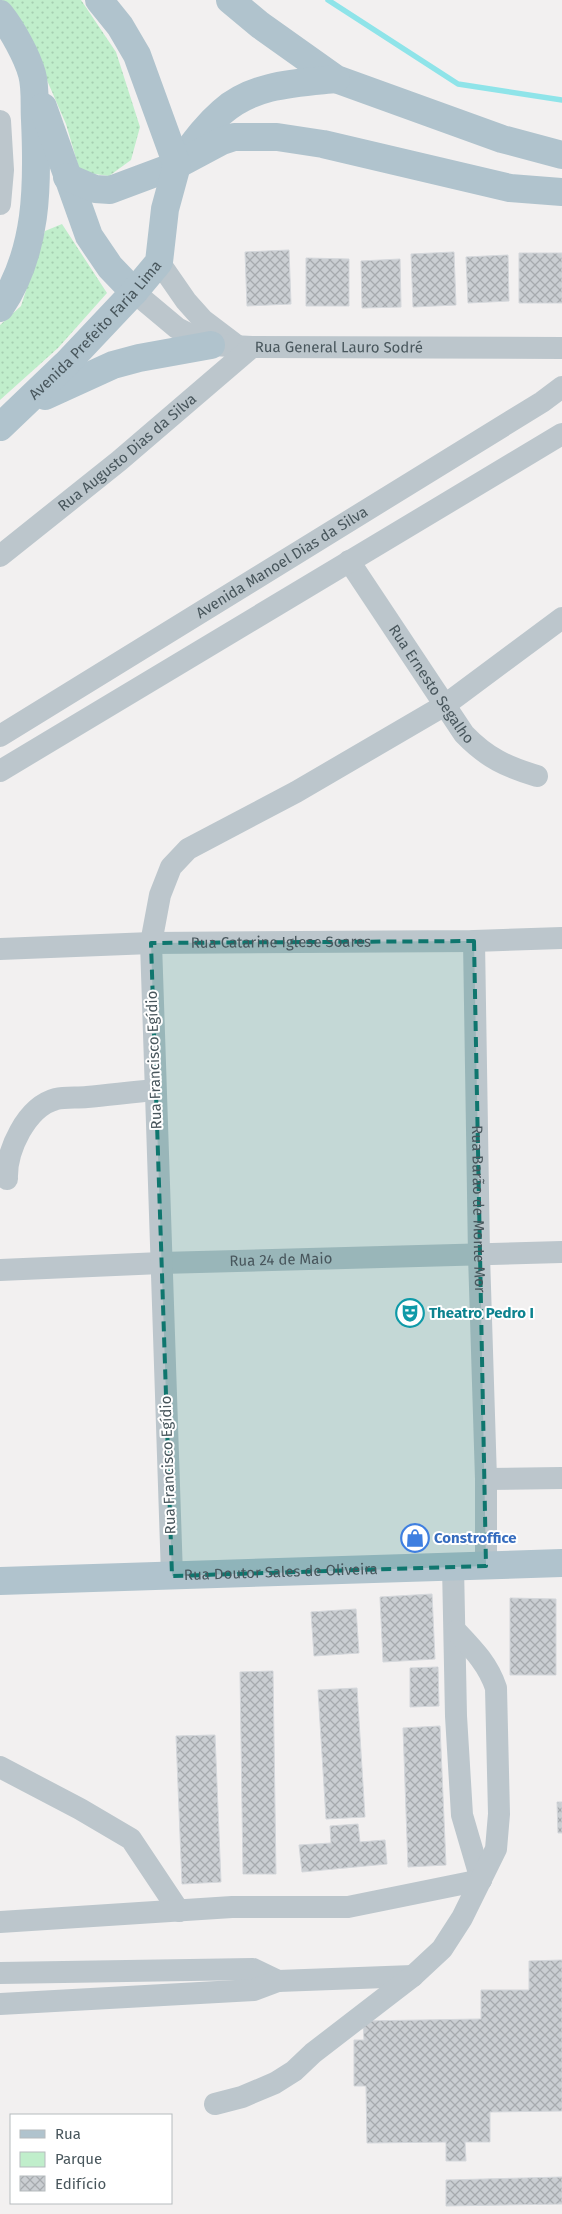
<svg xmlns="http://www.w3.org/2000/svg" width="562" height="2214" font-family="'Fira Sans',sans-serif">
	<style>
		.green { fill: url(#green-dots) }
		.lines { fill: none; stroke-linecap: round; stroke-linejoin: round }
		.stream { stroke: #8fe4e9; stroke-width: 5.5 }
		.building { fill: url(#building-cross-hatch); stroke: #d4d7db }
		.minor { stroke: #bcc6cc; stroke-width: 22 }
		.major { stroke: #b0c3cd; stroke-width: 28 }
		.marked { fill: #0f766e; fill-opacity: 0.2; stroke: #0f766e; stroke-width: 4; stroke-dasharray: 10 6; stroke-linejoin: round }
		.labels { text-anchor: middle; stroke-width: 4; stroke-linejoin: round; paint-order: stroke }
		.street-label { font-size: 15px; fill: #48565c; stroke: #fff }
		.culture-label { font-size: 15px; font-weight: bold; fill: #0d838f; stroke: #fff; text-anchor: start }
		.shop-label { font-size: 15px; font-weight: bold; fill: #366cbe; stroke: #fff; text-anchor: start }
	</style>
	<defs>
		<pattern id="green-dots" width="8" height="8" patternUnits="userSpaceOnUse" patternTransform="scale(1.25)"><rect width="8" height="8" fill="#c0eecb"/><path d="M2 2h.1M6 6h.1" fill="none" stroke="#a6ceb1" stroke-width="1.8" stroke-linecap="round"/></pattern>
		<pattern id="building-cross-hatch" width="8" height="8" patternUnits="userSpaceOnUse" patternTransform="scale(1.25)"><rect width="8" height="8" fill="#caced2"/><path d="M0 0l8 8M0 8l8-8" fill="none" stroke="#a6aaae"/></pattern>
	</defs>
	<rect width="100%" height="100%" fill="#f2f0f0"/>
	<path class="green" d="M2,0H81L116,52L140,127L131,160L109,176L80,172L66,124L36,55Z
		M62,224L107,293L58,348L0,400V325L21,306L45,231Z"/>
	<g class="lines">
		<path class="stream" d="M328,0L458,84L562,100"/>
	</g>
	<path class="building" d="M289,250L291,304L247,306L245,252Z
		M454,252L456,305L413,307L411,254Z
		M519,253H562V303H519Z
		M508,255L509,301L468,303L466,257Z
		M306,258L349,259V306H306Z
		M400,259L401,307L362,308L361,261Z
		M432,1594L435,1659L383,1662L380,1597Z
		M510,1598L556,1599V1675H510Z
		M356,1609L359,1653L314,1656L311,1612Z
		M438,1667L439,1706L410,1707V1668Z
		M273,1671L276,1874H243L240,1672Z
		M357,1688L365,1817L326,1819L318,1690Z
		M440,1726L446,1865L408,1867L403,1728Z
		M215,1735L221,1882L182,1884L176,1736Z
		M557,1802H562V1833H558Z
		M358,1824L360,1842L385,1840L387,1864L302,1872L299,1845L331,1843L330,1826Z
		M562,1960V2111L490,2112V2142H465L466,2161H446V2142L367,2143L366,2086H354V2040H364L363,2021L481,2019V1990H529V1961Z
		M562,2177V2204L446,2206V2180Z"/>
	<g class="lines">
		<g class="minor">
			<path d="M0,121L3,170L0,204"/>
			<path d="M159,262L186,301L203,320L236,345"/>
			<path id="s1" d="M134,292L177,328L211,345L252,347L562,348"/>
			<path id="s2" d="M0,556L119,461L252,347"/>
			<path id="s3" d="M349,561L464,734C487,758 507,767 537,776"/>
			<path id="s4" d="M0,736L542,402L562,387"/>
			<path d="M0,771L562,434"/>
			<path id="s5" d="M474,941L479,1255L486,1479V1566"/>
			<path id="s6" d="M0,949L151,943L474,941L562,938"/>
			<path d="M7,1179C6,1151 26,1107 56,1099C65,1097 77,1098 87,1097C109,1095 132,1092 155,1090"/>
			<path id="s7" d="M0,1270L161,1263L562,1252"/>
			<path d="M486,1479L562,1478"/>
			<path d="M453,1566L456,1716L462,1815L481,1880"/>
			<path d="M172,1576L151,943L160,895L171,867L188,849L296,792L445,705L562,618"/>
			<path d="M0,1767L80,1809L131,1839L179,1911"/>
			<path d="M0,1922L232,1907H348L481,1880"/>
			<path d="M0,1973L253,1969L278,1981"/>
			<path d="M0,2004L254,1990L278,1981L413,1976"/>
			<path d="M215,2104L242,2097L275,2083L294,2071L313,2053L413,1976L442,1949L462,1918L496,1849L499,1814L496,1688C488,1664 473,1649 456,1631"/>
		</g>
		<g class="major">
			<path d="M230,0L260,25L336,79L502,139L562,155"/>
			<path d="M0,14C12,29 27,56 32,74C36,88 34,106 35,120C38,185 38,252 0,308"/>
			<path d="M43,107L89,236L110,267L134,292"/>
			<path d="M184,156C196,140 207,125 222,112C253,84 297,83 336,79"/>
			<path d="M67,177L95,189L110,190L177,165L222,141L234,137H277L323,144L510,188L562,192"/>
			<path d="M45,396L113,365L139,358L211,345"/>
			<path id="s8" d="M0,427L66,364L134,292L159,262L165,209L177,165L137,55L120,26L99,0"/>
			<path id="s9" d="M0,1581L562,1563"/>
		</g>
	</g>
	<path class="marked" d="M474,941L486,1566L172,1576L151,943Z"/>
	<defs>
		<symbol id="theatre-ring" viewBox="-11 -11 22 22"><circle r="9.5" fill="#fff" stroke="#0f9aa8" stroke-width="1.5"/><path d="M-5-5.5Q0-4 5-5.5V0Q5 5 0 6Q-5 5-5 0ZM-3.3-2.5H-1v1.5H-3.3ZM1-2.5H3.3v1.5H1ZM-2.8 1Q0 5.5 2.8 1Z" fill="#0f9aa8"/></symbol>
		<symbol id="shop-ring" viewBox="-11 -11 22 22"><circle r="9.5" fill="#fff" stroke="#3f7fe0" stroke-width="1.5"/><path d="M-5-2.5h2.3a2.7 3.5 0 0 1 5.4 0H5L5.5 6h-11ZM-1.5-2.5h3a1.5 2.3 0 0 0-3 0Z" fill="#3f7fe0"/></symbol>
	</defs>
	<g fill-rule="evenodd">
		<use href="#theatre-ring" x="394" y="1297" width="32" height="32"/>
		<use href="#shop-ring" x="399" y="1522" width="32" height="32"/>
	</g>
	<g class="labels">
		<g class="street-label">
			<text dy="5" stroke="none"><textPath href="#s8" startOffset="136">Avenida Prefeito Faria Lima</textPath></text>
			<text dy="5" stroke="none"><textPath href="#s1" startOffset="222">Rua General Lauro Sodré</textPath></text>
			<text dy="5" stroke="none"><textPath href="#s2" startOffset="164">Rua Augusto Dias da Silva</textPath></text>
			<text dy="5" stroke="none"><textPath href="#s4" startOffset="331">Avenida Manoel Dias da Silva</textPath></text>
			<text dy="5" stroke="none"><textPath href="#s3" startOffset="148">Rua Ernesto Segalho</textPath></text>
			<text dy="5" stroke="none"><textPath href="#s6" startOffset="281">Rua Catarine Iglese Soares</textPath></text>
			<text transform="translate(154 1060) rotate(-92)" y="5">Rua Francisco Egídio</text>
			<text dy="5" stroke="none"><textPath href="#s5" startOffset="268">Rua Barão de Monte Mor</textPath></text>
			<text dy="5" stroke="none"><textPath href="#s7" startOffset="281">Rua 24 de Maio</textPath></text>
			<text transform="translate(168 1465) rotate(-92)" y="5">Rua Francisco Egídio</text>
			<text dy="5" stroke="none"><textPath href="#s9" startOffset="281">Rua Doutor Sales de Oliveira</textPath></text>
		</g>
		<g class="culture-label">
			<text x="429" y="1318">Theatro Pedro I</text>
		</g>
		<g class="shop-label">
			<text x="434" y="1543">Constroffice</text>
		</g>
	</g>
	<rect x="10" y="2114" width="162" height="90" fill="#ffffff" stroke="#b6bbbe"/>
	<rect x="20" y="2130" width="25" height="8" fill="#b0c3cd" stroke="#b6bbbe"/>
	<text x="55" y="2139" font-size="15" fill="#48565c">Rua</text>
	<rect x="20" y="2152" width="25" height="15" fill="#c0eecb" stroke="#b6bbbe"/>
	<text x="55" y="2164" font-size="15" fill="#48565c">Parque</text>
	<rect x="20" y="2176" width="25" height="15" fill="url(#building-cross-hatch)" stroke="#b6bbbe"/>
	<text x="55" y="2189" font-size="15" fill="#48565c">Edifício</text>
</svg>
